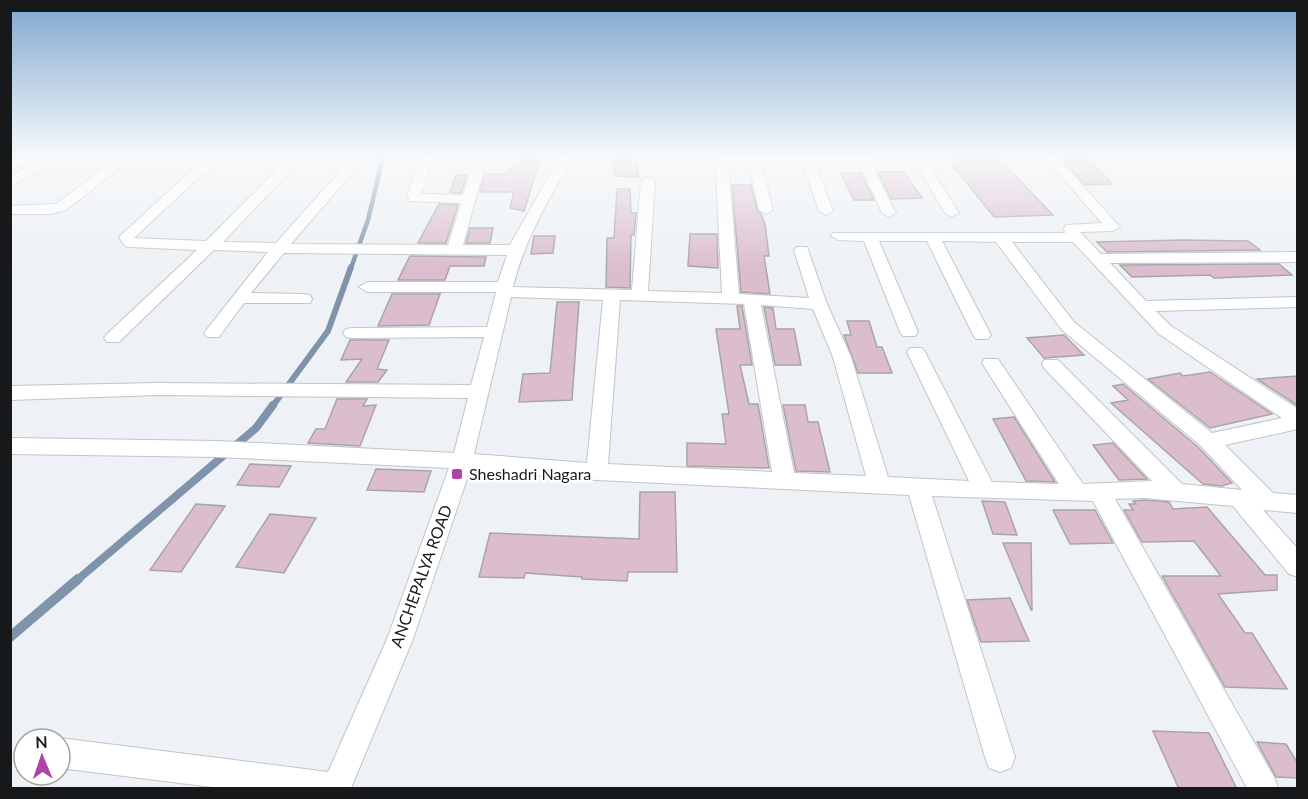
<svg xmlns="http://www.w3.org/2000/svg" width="1308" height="799" font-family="Lato,sans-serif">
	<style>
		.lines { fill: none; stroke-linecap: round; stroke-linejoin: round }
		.stream-far3 { stroke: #7f94aa; stroke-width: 4.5 }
		.stream-far2 { stroke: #7f94aa; stroke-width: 6 }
		.stream-far1 { stroke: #7f94aa; stroke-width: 8 }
		.stream { stroke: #7f94aa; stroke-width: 10 }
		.building { fill: #dbbdce; stroke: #a9a5a7; stroke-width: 1.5 }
		.street-casing { stroke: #c1c4c8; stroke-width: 2 }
		.street { fill: #fff; fill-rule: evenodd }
		.poi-dot { fill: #ad45a8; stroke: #fff; stroke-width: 2 }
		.labels { text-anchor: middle; stroke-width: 5; stroke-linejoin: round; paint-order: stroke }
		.poi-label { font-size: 16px; fill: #171819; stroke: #fff; text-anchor: start }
		.street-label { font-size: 16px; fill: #171819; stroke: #fff }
	</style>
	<rect width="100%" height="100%" fill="#eef1f5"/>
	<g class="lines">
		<path class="stream-far3" d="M351,268L368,220L383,157"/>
		<path class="stream-far2" d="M272,407L328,331L351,267"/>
		<path class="stream-far1" d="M76,581L256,428L273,405"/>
		<path class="stream" d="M10,637L78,579"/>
	</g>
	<path class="building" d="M522,157H541L524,211L510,208L514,192H480L485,174H507L512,166H520Z
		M614,157H637L638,177L614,176Z
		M950,157H997L1053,215L994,217L951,163Z
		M1060,157H1088L1112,184L1085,185Z
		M878,172H904L922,198L891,199Z
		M841,173H861L874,200H854Z
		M456,175H467L461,193L450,192Z
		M732,185H751L757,210L761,214L765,224L769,256H764L770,294L741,292Z
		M617,189H630L631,213H636L634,235H631L630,288L606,287L607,238H614Z
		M439,204L458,205L446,243H418Z
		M470,228H493L490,243H466Z
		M690,234H717L718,268L688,266Z
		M534,236H555L553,253L531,254Z
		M1183,240L1248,241L1260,250L1107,252L1097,242Z
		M410,256L486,257L484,266H450L445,280H398Z
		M1279,264L1292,275L1214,278L1210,275L1132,277L1120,265Z
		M392,294H440L429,325L378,326Z
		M557,302H579L572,400L519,402L523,374L550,373Z
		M737,306H742L752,365H740L749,404H758L769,468L687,466V443L726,444L722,414H729L716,329H740Z
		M764,307L773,308L776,329H794L801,365H775Z
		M847,321H869L877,347H882L892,373H858L844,335H851Z
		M1064,335L1084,355L1044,358L1027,338Z
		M350,340H389L377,369L387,370L378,382H346L362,359L341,360Z
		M1210,372L1272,414L1210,428L1148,379L1180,373L1183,376Z
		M1298,376V406L1257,379Z
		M1123,384L1199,448L1232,483L1222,486L1203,484L1111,403L1128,400L1113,386Z
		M337,399H367L363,406L376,405L360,446L308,443L316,429H325Z
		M783,405H805L808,422H818L830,472L796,471Z
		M1014,417L1055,482L1026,481L993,419Z
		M1113,443L1147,479L1119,480L1093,445Z
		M250,464L291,466L279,487L237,485Z
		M376,469L431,471L424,492L367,490Z
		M640,492H675L677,572H628L627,581L582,579V577L525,573L524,578L479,577L490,533L639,539Z
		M1144,500L1169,502L1173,509L1207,507L1265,575H1277V590L1218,594L1245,633H1252L1287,689L1225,687L1162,576H1221L1194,541L1142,542L1124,510H1133L1129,504H1136L1133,501Z
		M982,501L1005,502L1017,535L993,534Z
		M196,504L225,506L181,572L150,570Z
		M1053,510H1095L1113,543L1070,544Z
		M270,514L316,518L284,573L236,567Z
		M1003,543H1031L1032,610H1031Z
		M1010,598L1029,641L981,642L967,600Z
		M1153,731L1209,733L1237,789H1179Z
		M1257,742L1286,744L1298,764V778L1276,777Z"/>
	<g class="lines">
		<defs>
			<path id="street" d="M421,157H433L421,194L463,195L475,157H487L463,245H510L560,157H572C549,200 524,240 513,287L632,290L641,181L648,177L655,181L648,291L722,293L715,157L948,158L950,161L948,164H928L959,213L952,217L945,213L916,164L871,163L896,213L889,217L882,213L859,163L815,162L833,211L826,215L819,211L802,162L760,161L773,210L766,214L759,210L748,161H728L739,294L809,298L794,250L797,247H807L827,304L851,357L888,477L969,481L907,352L910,348H922L925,352L992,482L1059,484L982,363L984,359H998L1083,484L1152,481L1044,368L1042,364L1044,360H1058L1182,484L1242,490L1201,446L1062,330L996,242L942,241L991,335L988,339H976L973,335L927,241H879L918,332L915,336H903L900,332L864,241L838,240L831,236L833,233H1065L1064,228L1066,225L1102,223L1044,157H1057L1120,227L1113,231L1080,232L1101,254L1298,252V262L1110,263L1146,301L1298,297V307L1156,311L1171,326L1298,409V429L1225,445L1273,493L1298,495V513L1263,510L1298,549V577L1289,574L1233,506L1144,498L1115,499L1274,777L1278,788H1247L1093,501L932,496L1015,757L1011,768L1000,772L989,768L985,757L909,495L597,480L470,470L413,639L351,788H220L60,768V739H58L60,738L328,772L387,639L449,468L218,457L10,454V438L218,441L454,453L468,398L158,395L10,400V386L158,383L471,385L484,337L352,338L346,337L343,333L346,329L352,328L487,327L496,292H367L359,287L367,282H498L507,255L284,253L251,293L304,294L310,295L312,299L310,303H244L219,337H207L204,333L268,252L214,250L119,342H107L104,338L107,334L197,250L130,247L125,246L119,237L193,169L120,168L66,210L51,214H10V206L56,204L104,168L44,167L10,187V177L27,167H10V159L209,162L211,165L209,168L134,238L206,241L286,161H294L296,164L294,167L223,242L276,243L350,160L354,159L360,163L358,166L291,244L448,245L461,203L410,201L407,195ZM1012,242H1073L1159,334L1282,418L1212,433L1074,322ZM511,297L603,300L587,463L474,454ZM620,300L744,304L772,472L608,464ZM761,305L813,309L833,357L866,476L794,473Z"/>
		</defs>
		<use href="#street" class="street-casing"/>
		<use href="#street" class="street"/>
	</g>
	<linearGradient id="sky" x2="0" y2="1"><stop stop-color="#7ea7cf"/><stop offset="0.58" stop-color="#f7f9fa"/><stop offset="1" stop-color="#f7f9fa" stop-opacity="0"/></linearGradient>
	<rect width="1308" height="269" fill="url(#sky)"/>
	<rect class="poi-dot" x="451" y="468" width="12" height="12" rx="3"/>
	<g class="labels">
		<g class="poi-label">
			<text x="469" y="480">Sheshadri Nagara</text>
		</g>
		<g class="street-label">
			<text transform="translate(421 576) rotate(-70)" y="6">ANCHEPALYA ROAD</text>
		</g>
	</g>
	<rect width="1308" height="799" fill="none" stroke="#171819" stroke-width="24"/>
	<g transform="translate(42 757) rotate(358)"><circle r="28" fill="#ffffff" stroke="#a2a3a3" stroke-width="1.5"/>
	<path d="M0-4.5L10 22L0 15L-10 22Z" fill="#ad45a8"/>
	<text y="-9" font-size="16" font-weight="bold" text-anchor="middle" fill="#171819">N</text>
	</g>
</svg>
